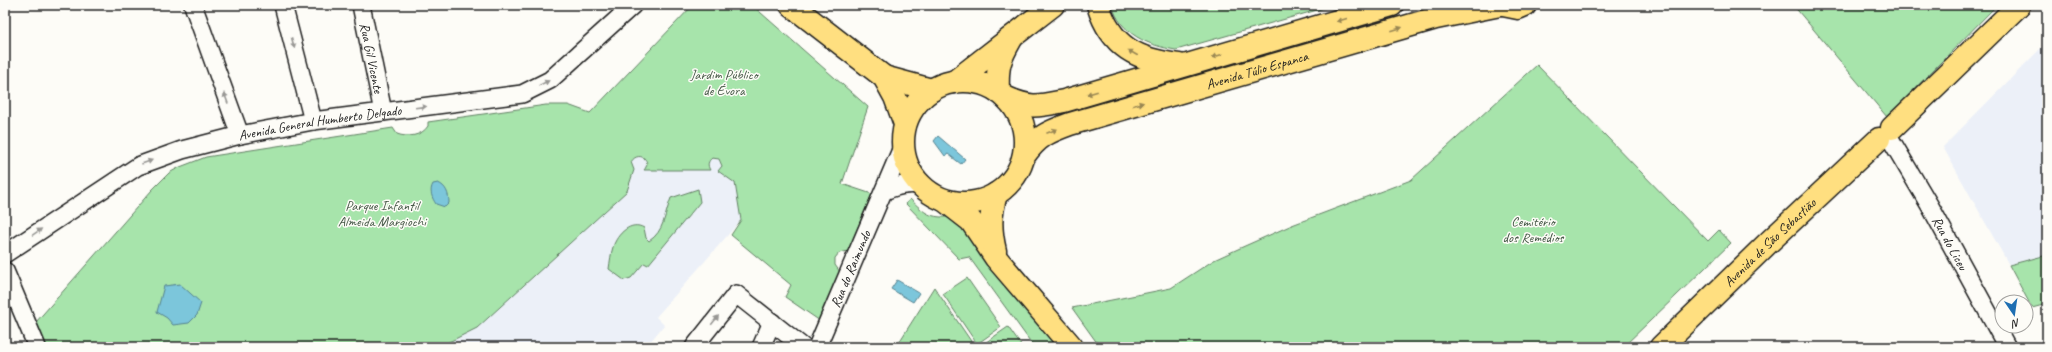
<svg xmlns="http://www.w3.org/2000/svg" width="2052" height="352" font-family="Caveat,sans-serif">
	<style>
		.built { fill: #ecf0f8 }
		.green { fill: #a7e4ab; stroke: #628064 }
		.water { fill: #7bc6db; stroke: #55828f }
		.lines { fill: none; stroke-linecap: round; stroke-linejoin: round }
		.minor-casing { stroke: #1c1c1c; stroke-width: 20 }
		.major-casing { stroke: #1c1c1c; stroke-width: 25 }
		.minor { stroke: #fdfcf7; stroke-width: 17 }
		.major { stroke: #ffdf80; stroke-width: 22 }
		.oneway { fill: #998753 }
		.oneway2 { fill: #989794 }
		.labels { text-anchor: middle; stroke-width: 3; stroke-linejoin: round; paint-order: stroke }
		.street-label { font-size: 14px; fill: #1c1c1c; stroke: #fdfcf7 }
		.park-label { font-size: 14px; fill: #465847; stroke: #fdfcf7 }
	</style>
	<rect width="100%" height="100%" fill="#fdfcf7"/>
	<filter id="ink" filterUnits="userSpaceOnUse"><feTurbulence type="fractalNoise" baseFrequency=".025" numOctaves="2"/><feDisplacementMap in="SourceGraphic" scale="8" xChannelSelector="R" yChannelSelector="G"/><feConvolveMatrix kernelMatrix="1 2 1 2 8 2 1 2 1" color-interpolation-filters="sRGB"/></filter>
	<g filter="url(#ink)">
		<path class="built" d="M2047,42V255L2009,265L1943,147Z
			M639,156L644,157L647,160L646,168L710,169L708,163L710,159L715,158L719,159L722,166L719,171L735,183L741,220L656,317L664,325L646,347H438L477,328L627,191L634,170L631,162L634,157Z"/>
		<path class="green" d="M693,5H752L868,107L842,184L872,194L848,251L839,253L835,258V265L840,272L820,321L785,297L791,285L731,235L741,220L735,183L718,171L722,166L719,159L712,158C708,161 707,165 710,170H644C653,160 638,150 631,162L634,170L627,191L477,328L439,347H46L36,322L152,190L169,173L180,167L206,157L393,128L397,134C407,138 422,136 428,126V122L546,105H568L590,113Z
			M1112,5H1335L1176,50C1149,46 1120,34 1112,5Z
			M1793,5H1997L1887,117Z
			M1537,65L1708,241L1719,230L1731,243L1623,347H1100L1072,308L1171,288L1214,260L1238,249L1292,225L1411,180Z
			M698,189L700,202L648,265L644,263L631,278L624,280L609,269C610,262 611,253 613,247C617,234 631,220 644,228L646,238L649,241C664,232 665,213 671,198Z
			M910,199C926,214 929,218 952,217L970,233L1061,347H1035L1032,344L969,257L959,259L906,204Z
			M2047,255V304L2032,308L2009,265Z
			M967,278L1001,327L977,344L943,294Z
			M934,287L975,347H896Z
			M1008,327L1022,347H979Z"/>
		<path class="water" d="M938,136L965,159L961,164L948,154L945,156L934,141Z
			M438,183C446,186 449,194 449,203L445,207L436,204C432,198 429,191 433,184Z
			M897,280L919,293L913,302L891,289Z
			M180,284L201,303L197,315L189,323L173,325L167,318L157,312L164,286Z"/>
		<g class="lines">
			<defs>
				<g id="minor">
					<path d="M193,5L240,135"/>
					<path d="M283,5L313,121"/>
					<path id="s1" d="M361,5L383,112"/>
					<path id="s2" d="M1891,140L1930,206L2007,347"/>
					<path d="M884,191C897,186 907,183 921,185"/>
					<path id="s3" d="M5,254L138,166L182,150L240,135L313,121L522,94L550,80L633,5"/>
					<path d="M5,271L37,347"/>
					<path d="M694,347L736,294L803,347"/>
					<path d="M761,347L772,322"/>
					<path id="s4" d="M817,347L903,145"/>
				</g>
				<g id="major">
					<path d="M791,5L884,77L895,97L905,124"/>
					<path d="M1098,5C1111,47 1137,60 1179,65"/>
					<path d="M1503,5L1518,8L1525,5"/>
					<path d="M884,77L932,90"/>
					<circle cx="964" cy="142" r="61"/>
					<path d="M954,82L1053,5"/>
					<path d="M998,91C997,66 999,60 1011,39"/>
					<path d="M1007,98C1032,109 1039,106 1064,101L1392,5"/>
					<path d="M1892,128L2019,5"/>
					<path id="s5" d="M1024,156C1038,136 1048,132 1070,124L1436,18L1500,5"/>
					<path d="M944,200L971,221L996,258L1072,347"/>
					<path d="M995,251C990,230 990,215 996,194"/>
					<path id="s6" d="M1661,347L1769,242L1879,139"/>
				</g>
			</defs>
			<use href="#minor" class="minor-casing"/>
			<use href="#major" class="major-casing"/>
			<use href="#minor" class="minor"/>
			<use href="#major" class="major"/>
		</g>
		<defs><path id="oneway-solid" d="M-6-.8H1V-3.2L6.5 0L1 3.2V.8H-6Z"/></defs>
		<g class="oneway">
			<use href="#oneway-solid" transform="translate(1342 20) rotate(164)"/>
			<use href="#oneway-solid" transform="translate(1397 29) rotate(-17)"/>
			<use href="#oneway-solid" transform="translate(1133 53) rotate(-150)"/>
			<use href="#oneway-solid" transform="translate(1217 56) rotate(164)"/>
			<use href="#oneway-solid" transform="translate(1092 93) rotate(164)"/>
			<use href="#oneway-solid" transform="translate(1138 104) rotate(-16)"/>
			<use href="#oneway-solid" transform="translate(1052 131) rotate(-21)"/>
		</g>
		<g class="oneway2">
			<use href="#oneway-solid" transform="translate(293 43) rotate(75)"/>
			<use href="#oneway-solid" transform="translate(544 83) rotate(-26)"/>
			<use href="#oneway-solid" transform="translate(226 98) rotate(-110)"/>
			<use href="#oneway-solid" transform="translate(421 107) rotate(-7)"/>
			<use href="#oneway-solid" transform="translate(147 162) rotate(-20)"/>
			<use href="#oneway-solid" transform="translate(37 232) rotate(-34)"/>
			<use href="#oneway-solid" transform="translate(715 320) rotate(-51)"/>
		</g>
	</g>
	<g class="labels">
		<g class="street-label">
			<text dy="5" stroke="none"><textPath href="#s1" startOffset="54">Rua Gil Vicente</textPath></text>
			<text dy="5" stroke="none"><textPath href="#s5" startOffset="252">Avenida Túlio Espanca</textPath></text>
			<text dy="5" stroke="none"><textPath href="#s3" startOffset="347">Avenida General Humberto Delgado</textPath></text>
			<text dy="5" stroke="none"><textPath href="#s6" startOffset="151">Avenida de São Sebastião</textPath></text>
			<text dy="5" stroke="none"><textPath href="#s2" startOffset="119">Rua do Liceu</textPath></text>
			<text dy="5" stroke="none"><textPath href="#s4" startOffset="85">Rua do Raimundo</textPath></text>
		</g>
		<g class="park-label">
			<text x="724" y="79">Jardim Público<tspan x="724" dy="16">de Évora</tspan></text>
			<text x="382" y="210">Parque Infantil<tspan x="382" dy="16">Almeida Margiochi</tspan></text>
			<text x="1533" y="226">Cemitério<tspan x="1533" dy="16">dos Remédios</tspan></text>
		</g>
	</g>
	<rect width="2052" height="352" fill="none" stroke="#fdfcf7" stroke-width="20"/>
	<rect x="10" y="10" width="2032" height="332" fill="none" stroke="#1c1c1c" stroke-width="1.5" filter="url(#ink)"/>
	<g transform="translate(2014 314) rotate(167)"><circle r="19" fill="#fdfcf7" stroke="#a3a29f"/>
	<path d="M0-3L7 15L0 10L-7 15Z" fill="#1f6fb2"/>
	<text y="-6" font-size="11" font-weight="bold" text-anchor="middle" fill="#1c1c1c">N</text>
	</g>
</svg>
